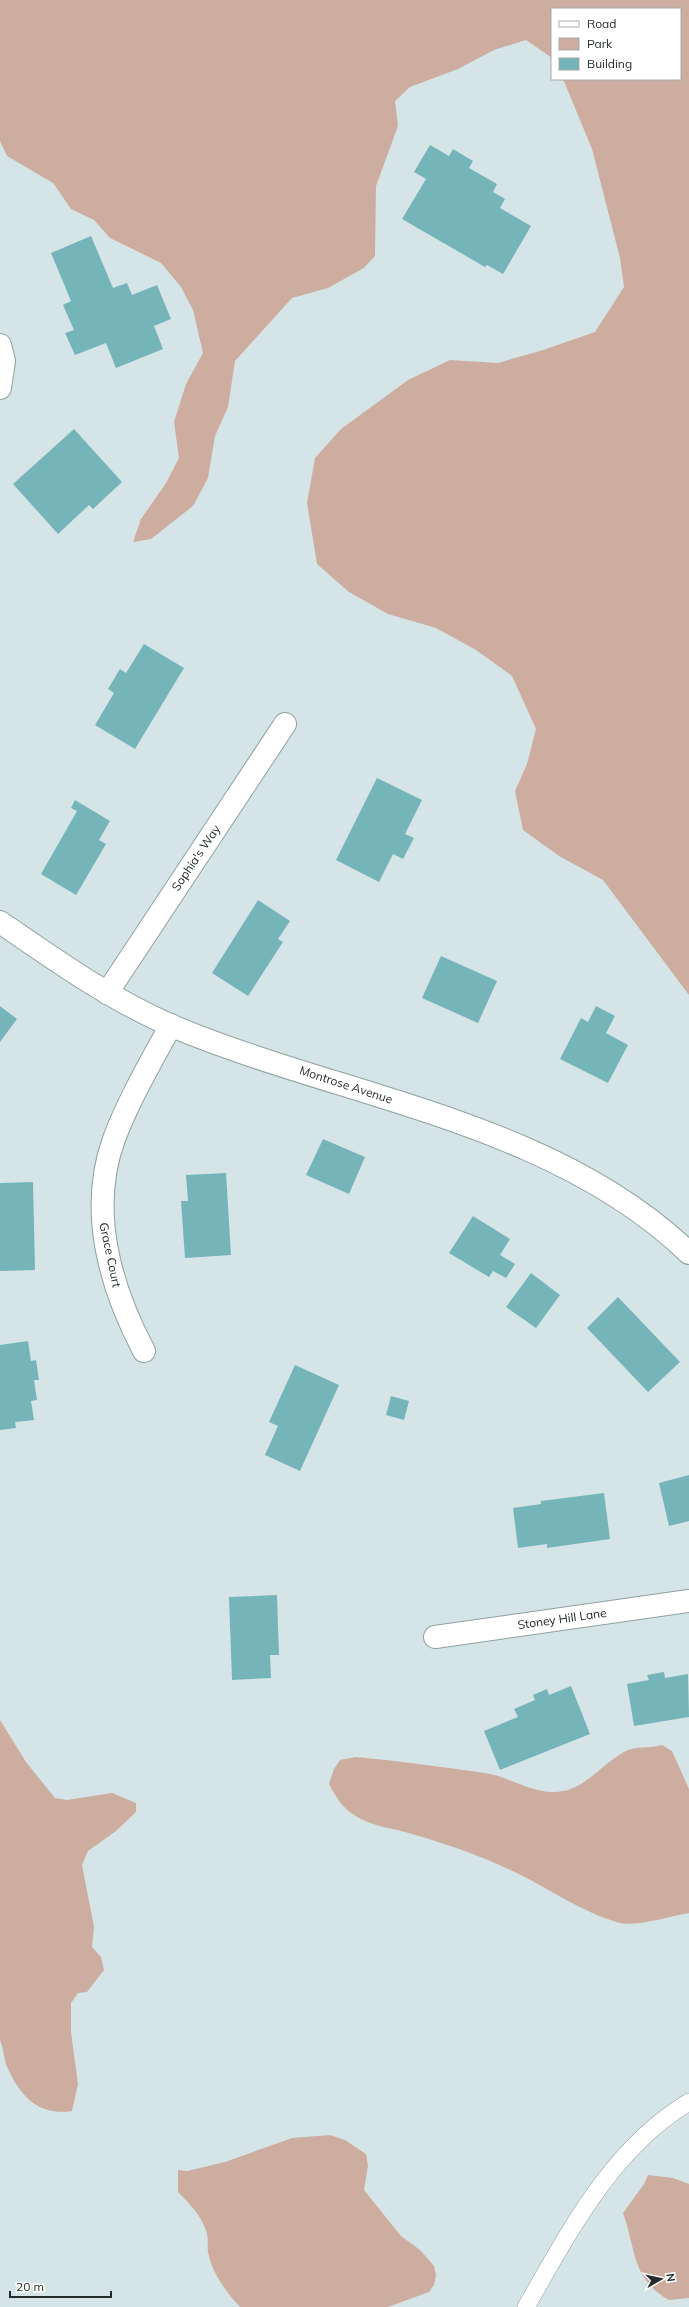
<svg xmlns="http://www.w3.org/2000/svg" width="689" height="2307" font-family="Mulish,sans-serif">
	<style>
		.green { fill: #ceada1 }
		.building { fill: #75b5ba }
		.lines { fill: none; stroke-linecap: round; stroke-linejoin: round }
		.lane-casing { stroke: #90a0a1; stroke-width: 18 }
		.street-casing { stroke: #90a0a1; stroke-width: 24 }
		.secondary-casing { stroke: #90a0a1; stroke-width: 24 }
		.lane { stroke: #fff; stroke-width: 17 }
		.street { stroke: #fff; stroke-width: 22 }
		.secondary { stroke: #fff; stroke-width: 22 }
		.labels { text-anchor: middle; stroke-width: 4; stroke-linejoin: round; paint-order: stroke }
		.street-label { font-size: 12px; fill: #252b2b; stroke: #fff }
	</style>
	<rect width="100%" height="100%" fill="#d5e5e7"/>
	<path class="green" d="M0,0H689V995L603,880L559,856L523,830L515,791L527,764L536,729L512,676L476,650L436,628L388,614L349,592L317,564L307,503L315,458L341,429L408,380L450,360L498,363L543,350L595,332L624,287L620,258L592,149L563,79H680V9H552V58L526,40L494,50L458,69L410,87L395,101L398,126L376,186L375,256L364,268L328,288L292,298L235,361L228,407L215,436L208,478L193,506L151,539L133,542L141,519L166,483L179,458L174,422L186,384L203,353L193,310L181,287L161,263L110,238L94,220L71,209L53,183L7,156L0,141Z
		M0,1720L26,1762L55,1798L67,1800L112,1793L136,1803V1812L116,1831L88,1851L82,1865L94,1927L92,1947L101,1957L104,1970L87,1992L78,1993L71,2003V2032L78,2084L72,2111C40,2116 22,2098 9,2071C4,2062 4,2050 0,2040Z
		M662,1745L672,1751L689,1789V1913C670,1916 638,1927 620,1923C580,1912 546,1886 508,1869C475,1853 440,1842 405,1832C390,1828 375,1826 361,1819C345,1811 337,1800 329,1784L334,1769L340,1760L356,1757C399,1761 442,1767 485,1773C512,1777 535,1797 564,1791C589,1785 602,1764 624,1752C637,1745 648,1749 662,1745Z
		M330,2135L345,2140L366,2154L368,2166L364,2190L401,2236L420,2250L434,2266L436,2275L434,2285L429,2292L388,2307H240C226,2292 212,2273 208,2252C207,2245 209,2238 206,2231C201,2215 189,2203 178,2192V2170L187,2171L225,2162L292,2138Z
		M648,2175L673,2178L689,2184V2298L669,2300C631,2279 636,2248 623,2213L644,2184Z"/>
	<path class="building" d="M430,145L449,156L453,149L473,161L469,168L497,184L493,192L505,199L500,208L531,226L503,274L487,265L485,267L402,219L426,179L414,172Z
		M91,236L113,288L127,283L132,295L157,285L171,319L154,326L163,349L116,368L106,343L75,355L65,333L74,330L63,305L71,301L51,253Z
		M74,429L122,482L93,509L89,505L58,534L13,484Z
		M144,644L184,668L135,749L95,725L114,693L108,689L120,669L126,673Z
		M377,778L422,800L405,834L414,838L403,859L393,854L379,882L336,860Z
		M75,800L110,821L99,840L106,844L76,895L41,874L77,811L71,808Z
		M258,900L290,921L278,939L283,942L248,996L212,973Z
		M441,956L497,981L478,1023L422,998Z
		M0,1006L17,1019L0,1042Z
		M596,1006L615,1016L606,1033L628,1045L608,1083L560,1059L581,1018L588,1022Z
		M323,1139L365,1157L349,1194L306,1175Z
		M226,1173L231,1255L185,1258L181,1201H188L186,1175Z
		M33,1182L35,1270L0,1271V1183Z
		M473,1216L510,1239L500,1255L515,1264L506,1278L493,1271L489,1277L449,1253Z
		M531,1273L560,1295L536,1328L506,1307Z
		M618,1297L680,1362L648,1392L587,1328Z
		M28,1341L31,1361L36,1360L39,1380H34L37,1400L31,1401L34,1420L15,1422L16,1428L0,1430V1345Z
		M295,1365L339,1385L300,1471L265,1455L278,1426L269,1422Z
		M391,1396L409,1401L404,1420L386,1415Z
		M689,1475V1521L669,1526L659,1483Z
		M604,1493L610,1539L547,1548V1544L518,1548L513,1508L541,1504V1501Z
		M277,1595L279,1655H270L271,1678L232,1680L229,1597Z
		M664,1672L665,1678L688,1674L689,1717L634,1726L627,1684L649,1680L647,1675Z
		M571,1686L590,1734L500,1770L484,1731L518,1717L514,1709L535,1700L533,1695L547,1689L549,1695Z"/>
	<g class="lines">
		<defs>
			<path id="lane" d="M526,2307C569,2232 612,2148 689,2102"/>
			<path id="street" d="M0,345L4,361L0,388
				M107,993L285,724
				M144,1351C110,1287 88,1210 114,1139C129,1099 151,1062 171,1025
				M435,1637L689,1601"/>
			<path id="secondary" d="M0,922C55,960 110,999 172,1026C341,1097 552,1121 689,1253"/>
		</defs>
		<use href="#lane" class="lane-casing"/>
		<use href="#street" class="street-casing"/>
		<use href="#secondary" class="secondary-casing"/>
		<use href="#lane" class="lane"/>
		<use href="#street" class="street"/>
		<use href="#secondary" class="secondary"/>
	</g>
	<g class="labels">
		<g class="street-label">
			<text transform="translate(196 858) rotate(-56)" y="4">Sophia's Way</text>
			<text transform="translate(346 1085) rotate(18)" y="4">Montrose Avenue</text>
			<text transform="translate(110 1255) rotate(78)" y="4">Grace Court</text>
			<text transform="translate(562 1619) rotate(-8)" y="4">Stoney Hill Lane</text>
		</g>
	</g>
	<rect x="551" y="8" width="130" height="72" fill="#ffffff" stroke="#a8aaaa"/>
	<rect x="559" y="21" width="20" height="6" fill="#ffffff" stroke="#a8aaaa"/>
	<text x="587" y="28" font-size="12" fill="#252b2b">Road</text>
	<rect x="559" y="38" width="20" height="12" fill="#ceada1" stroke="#a8aaaa"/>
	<text x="587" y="48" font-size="12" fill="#252b2b">Park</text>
	<rect x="559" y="58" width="20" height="12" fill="#75b5ba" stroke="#a8aaaa"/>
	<text x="587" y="68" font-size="12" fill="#252b2b">Building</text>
	<g transform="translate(661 2279) rotate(81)" stroke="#ffffff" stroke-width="3" paint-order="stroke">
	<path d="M0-3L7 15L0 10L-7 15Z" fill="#252b2b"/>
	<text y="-6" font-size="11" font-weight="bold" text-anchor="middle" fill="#252b2b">N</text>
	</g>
	<path d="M10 2291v6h101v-6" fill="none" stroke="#252b2b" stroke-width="2"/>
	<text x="16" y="2291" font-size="12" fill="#252b2b" stroke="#ffffff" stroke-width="3" paint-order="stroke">20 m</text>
</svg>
